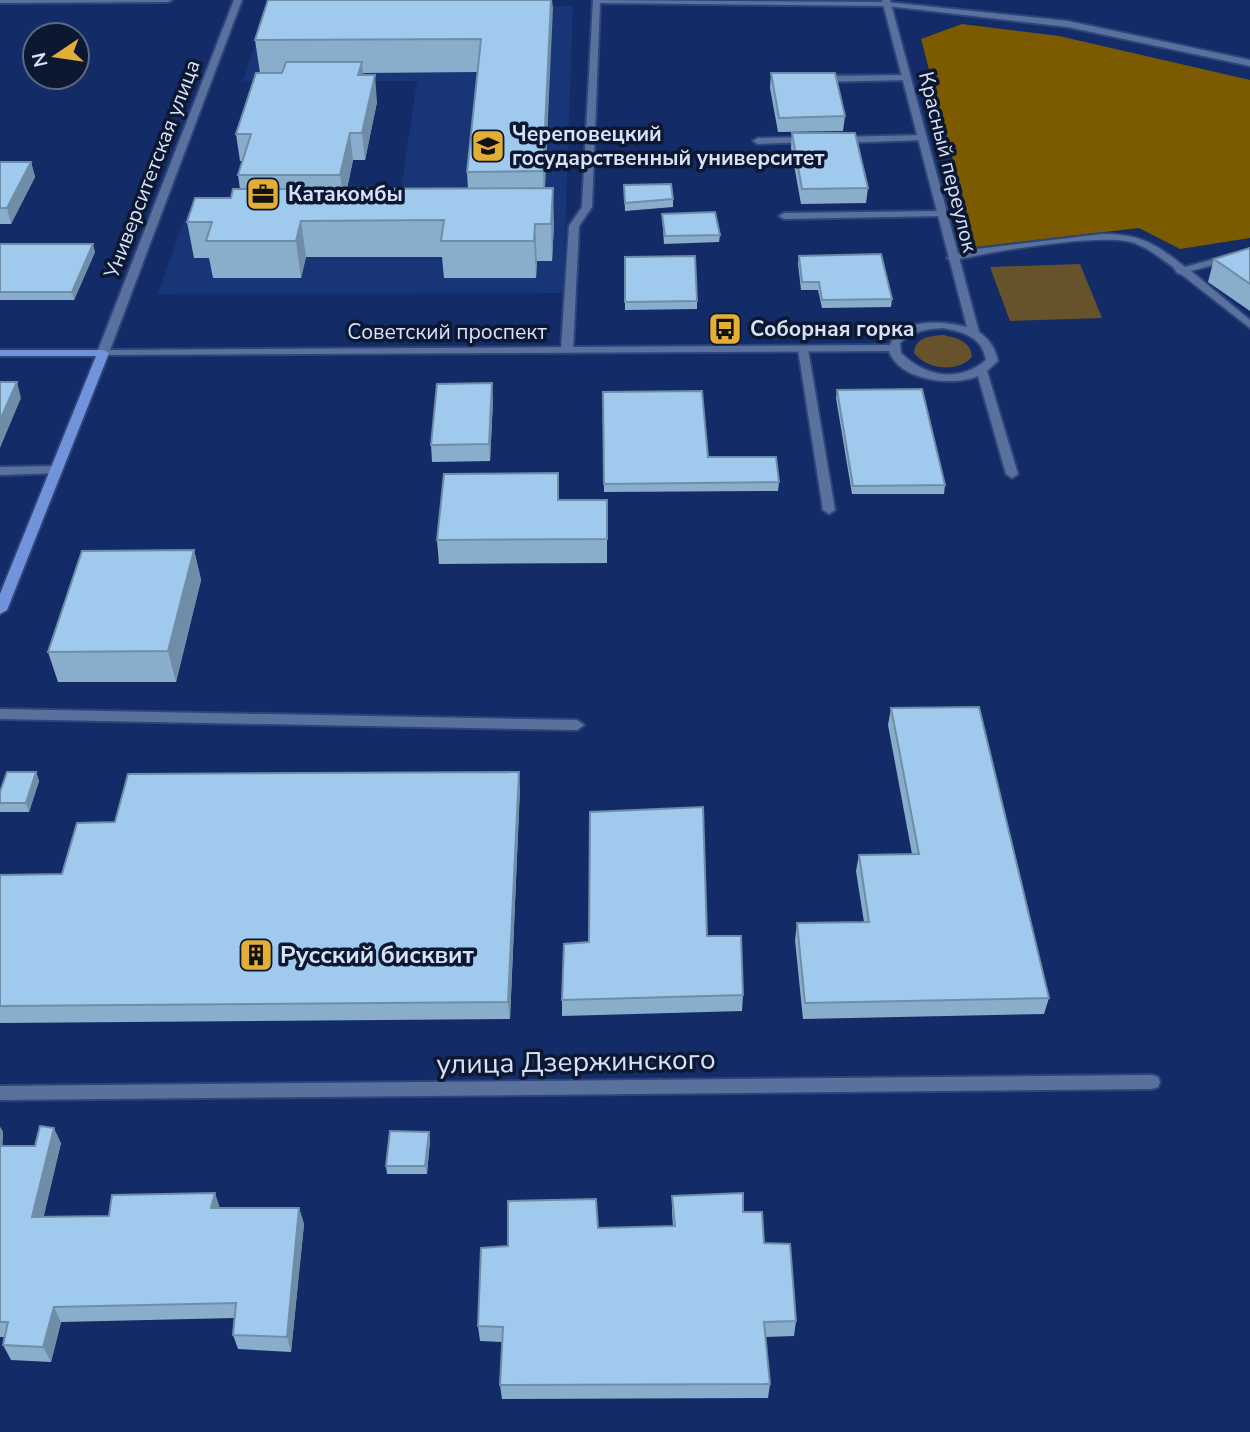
<svg xmlns="http://www.w3.org/2000/svg" width="1250" height="1432" font-family="'Nunito Sans',sans-serif">
	<style>
		.built { fill: #183577 }
		.green { fill: #67532b }
		.forest { fill: #7b5a00 }
		.lines { fill: none; stroke-linecap: round; stroke-linejoin: round }
		.service-casing { stroke: #2e457c; stroke-width: 4 }
		.minor-casing { stroke: #2e457c; stroke-width: 4 }
		.secondary-casing { stroke: #2e457c; stroke-width: 4 }
		.service { fill: #5a719d; fill-rule: evenodd }
		.minor { fill: #5a719d; fill-rule: evenodd }
		.secondary { fill: #7093db; fill-rule: evenodd }
		.wall { fill: #89aecc; fill-rule: evenodd }
		.shaded-wall { fill: #6f8da6 }
		.building { fill: #9fcaed; stroke: #6f8da6; stroke-width: 2 }
		.labels { text-anchor: middle; stroke-width: 7; stroke-linejoin: round; paint-order: stroke }
		.far-poi-label { font-size: 21px; font-weight: bold; fill: #d7e2f9; stroke: #0c1832; text-anchor: start }
		.far-street-label { font-size: 21px; fill: #d7e2f9; stroke: #0c1832 }
		.poi-label { font-size: 24px; font-weight: bold; fill: #d7e2f9; stroke: #0c1832; text-anchor: start }
		.near-street-label { font-size: 28px; fill: #d7e2f9; stroke: #0c1832 }
	</style>
	<rect width="100%" height="100%" fill="#132c68"/>
	<path class="built" d="M268,6H573L563,293L158,294L187,212L398,210L417,81H243Z"/>
	<path class="green" d="M1080,264L1102,318L1010,321L990,267Z
		M943,335C957,338 971,341 972,357C957,373 928,370 914,353C915,337 930,336 943,335Z"/>
	<path class="forest" d="M962,24L1059,36L1250,80V238L1180,249L1139,228L976,247L921,39Z"/>
	<g class="lines">
		<defs>
			<path id="service" d="M593,0L887,2L1068,21L1250,60V66L1068,27L887,6L600,3L592,207L579,226L573,350L567,353L561,350L569,226L582,207Z
				M907,75L910,76V80L817,82L813,79L817,76Z
				M922,135L925,136V140L839,143L834,140L839,137Z
				M808,137L813,140L811,142L758,144L753,141L758,138Z
				M940,211L945,214L943,216L784,219L779,216L784,213Z
				M1102,234C1140,234 1155,243 1185,267L1250,249V255L1191,271L1250,320V328L1181,274L1177,273L1173,267C1160,258 1146,246 1131,242C1097,233 988,252 952,261L947,258L969,250Z
				M803,346L808,349L835,510L829,514L823,510L798,349Z
				M56,466L62,470L60,473L0,475V467Z
				M0,709L577,720L584,725L577,730L0,719Z"/>
			<path id="minor" d="M0,0H172L168,2L0,3Z
				M234,0H242L110,350L890,345C899,317 945,321 967,327L882,0H890L979,332C990,340 995,348 998,361L987,371L1018,474L1012,478L1006,474L978,376C953,387 899,381 889,351L99,355L97,353ZM943,328C964,332 982,337 986,360C959,383 925,377 901,353L900,343C913,331 926,329 943,328Z
				M1152,1075L1158,1077L1160,1082L1158,1087L1152,1089L0,1100V1086Z"/>
			<path id="secondary" d="M0,350H103L109,353L7,610L0,614V594L96,356H0Z"/>
		</defs>
		<use href="#service" class="service-casing"/>
		<use href="#minor" class="minor-casing"/>
		<use href="#secondary" class="secondary-casing"/>
		<use href="#service" class="service"/>
		<use href="#minor" class="minor"/>
		<use href="#secondary" class="secondary"/>
	</g>
	<path class="wall" d="M268,0H552L545,188L554,224L552,261H537L536,278H444L442,257H306L301,278H213L209,258H194L187,222L231,198L240,189L238,175L242,161H240L236,134L260,73L255,40ZM478,72L467,172L468,189H347L353,160H365L377,102L363,73Z
		M771,73L845,116L843,131L778,132L770,88Z
		M792,133L868,188L866,203L801,204L791,148Z
		M0,162H31L35,177L11,224H0Z
		M624,185L673,199V207L625,211Z
		M662,214L720,235L719,242L664,244Z
		M0,244L95,252L74,300H0Z
		M1250,248V311L1208,282L1214,259Z
		M799,256L892,299L891,307L822,308L818,290H801L798,264Z
		M625,257L697,301V309L625,310Z
		M837,390L945,485L944,494H852L836,398Z
		M603,392L708,457L779,482L778,491L604,492Z
		M493,400L490,461L432,462L431,445Z
		M559,500H607V563L439,564L437,540Z
		M194,550L201,580L176,682H58L48,652Z
		M891,708L1049,998L1044,1014L803,1019L795,940L797,923L864,922L856,871L859,855L912,854L888,725Z
		M36,772L39,781L29,812H0V792Z
		M520,788L510,1019L0,1023V875L62,874L115,822Z
		M707,936L743,995L742,1011L562,1016V1000Z
		M0,1127L3,1132L2,1146H35L61,1143L43,1217L109,1216L220,1208H299L304,1224L291,1352L238,1349L233,1335L234,1318L61,1322L51,1362L11,1360L3,1345L4,1337H0Z
		M429,1132L430,1140L427,1174H387L386,1166Z
		M672,1196L743,1212L764,1243L796,1321L794,1336L765,1337L770,1384L768,1398L502,1399L500,1385L502,1342L480,1341L478,1326L508,1246L598,1228L673,1227L672,1212Z"/>
	<path class="shaded-wall" d="M551,0H552L553,8L544,207L543,171Z
		M362,62L364,88L358,75Z
		M375,75L377,102L365,160L362,133Z
		M350,133L353,160L344,202L340,175Z
		M31,162L35,177L11,224L7,208Z
		M553,188L554,224L552,261L551,224Z
		M301,221L306,257L301,278L296,241Z
		M535,224L537,261L536,278L534,241Z
		M93,244L95,252L74,300L72,292Z
		M17,382L21,398L0,448V420Z
		M492,383L493,400L490,461L489,444Z
		M194,550L201,580L176,682L168,651Z
		M36,772L39,781L29,812L26,803Z
		M519,772L520,788L510,1019L508,1002Z
		M0,1127L3,1132L2,1161L0,1158Z
		M54,1128L61,1143L40,1233L32,1217Z
		M429,1132L430,1140L427,1174L425,1166Z
		M215,1193L220,1208H211Z
		M299,1208L304,1224L291,1352L287,1337Z
		M54,1307L61,1322L51,1362L43,1347Z"/>
	<path class="building" d="M268,0H551L543,171L467,172L481,39L255,40Z
		M286,62H362L358,75H375L362,133H350L340,175H238L251,134H236L256,73H282Z
		M771,73H835L845,116L779,118Z
		M792,133H855L868,188L802,189Z
		M0,162H31L7,208H0Z
		M671,184L673,199L625,203L624,185Z
		M553,188L551,224H535L534,241H441L444,220L301,221L296,241H206L212,222H187L195,198H231L233,189Z
		M715,212L720,235L665,236L662,214Z
		M0,244H93L72,292H0Z
		M1250,248V284L1214,259Z
		M881,254L892,299L822,300L819,282H802L799,256Z
		M695,256L697,301L625,302V257Z
		M0,382H17L0,420Z
		M492,383L489,444L431,445L437,384Z
		M922,389L945,485L853,486L837,390Z
		M702,391L708,457H776L779,482L604,484L603,392Z
		M558,473V500H607V539L437,540L444,474Z
		M194,550L168,651L48,652L82,551Z
		M979,707L1049,998L805,1003L797,923L869,922L859,855L919,854L891,708Z
		M7,772H36L26,803H0V792Z
		M519,772L508,1002L0,1006V875L62,874L77,823L115,822L128,774Z
		M703,807L707,936H741L743,995L562,1000L564,944L589,942L590,812Z
		M40,1126L54,1128L32,1217L109,1216L112,1195L215,1193L211,1208H299L287,1337L233,1335L236,1303L54,1307L43,1347L3,1345L8,1322H0V1146H35Z
		M390,1131L429,1132L425,1166H386Z
		M743,1193V1212H762L764,1243L790,1244L796,1321L764,1322L770,1384L500,1385L503,1327L478,1326L481,1248L508,1246V1201L596,1199L598,1228L675,1226L672,1196Z"/>
	<defs>
		<symbol id="university-square" viewBox="-11 -11 22 22"><rect x="-9" y="-9" width="18" height="18" rx="4" fill="#e3ae35" stroke="#0c1832"/><path d="M0-5L7-2L0 1L-7-2ZM-4 1L0 2.5L4 1V4Q0 6-4 4Z" fill="#111"/></symbol>
		<symbol id="office-square" viewBox="-11 -11 22 22"><rect x="-9" y="-9" width="18" height="18" rx="4" fill="#e3ae35" stroke="#0c1832"/><path d="M-6-3h4V-5.5h4V-3h4V5H-6ZM-1-4.5V-3h2v-1.5ZM-6 0V1H6V0Z" fill="#111"/></symbol>
		<symbol id="bus-square" viewBox="-11 -11 22 22"><rect x="-9" y="-9" width="18" height="18" rx="4" fill="#e3ae35" stroke="#0c1832"/><path d="M-5-6H5V4H4V6H2V4H-2V6H-4V4H-5ZM-3.5-4V0h7V-4ZM-3.5 1.2v1.5H-2V1.2ZM2 1.2v1.5H3.5V1.2Z" fill="#111"/></symbol>
		<symbol id="building-square" viewBox="-11 -11 22 22"><rect x="-9" y="-9" width="18" height="18" rx="4" fill="#e3ae35" stroke="#0c1832"/><path d="M-4-6H4V6H1V3H-1V6H-4ZM-2.5-4.3h1.7v1.8h-1.7ZM.8-4.3h1.7v1.8H.8ZM-2.5-1h1.7V.8h-1.7ZM.8-1h1.7V.8H.8Z" fill="#111"/></symbol>
	</defs>
	<g fill-rule="evenodd">
		<use href="#university-square" x="469" y="127" width="38" height="38"/>
		<use href="#office-square" x="244" y="175" width="38" height="38"/>
		<use href="#bus-square" x="706" y="310" width="38" height="38"/>
		<use href="#building-square" x="237" y="936" width="38" height="38"/>
	</g>
	<g class="labels">
		<g class="far-poi-label">
			<text x="512" y="141">Череповецкий<tspan x="512" dy="24">государственный университет</tspan></text>
			<text x="288" y="201">Катакомбы</text>
			<text x="750" y="336">Соборная горка</text>
		</g>
		<g class="far-street-label">
			<text transform="translate(948 162) rotate(76)" y="7">Красный переулок</text>
			<text transform="translate(152 169) rotate(-69)" y="7">Университетская улица</text>
			<text x="447" y="339">Советский проспект</text>
		</g>
		<g class="poi-label">
			<text x="280" y="963">Русский бисквит</text>
		</g>
		<g class="near-street-label">
			<text transform="translate(576 1061) rotate(-1)" y="10">улица Дзержинского</text>
		</g>
	</g>
	<g transform="translate(56 56) rotate(257)"><circle r="33" fill="#0c1832" stroke="#5d6982" stroke-width="2"/>
	<path d="M0-5L12 26L0 18L-12 26Z" fill="#e3ae35"/>
	<text y="-10" font-size="19" font-weight="bold" text-anchor="middle" fill="#d7e2f9">N</text>
	</g>
</svg>
